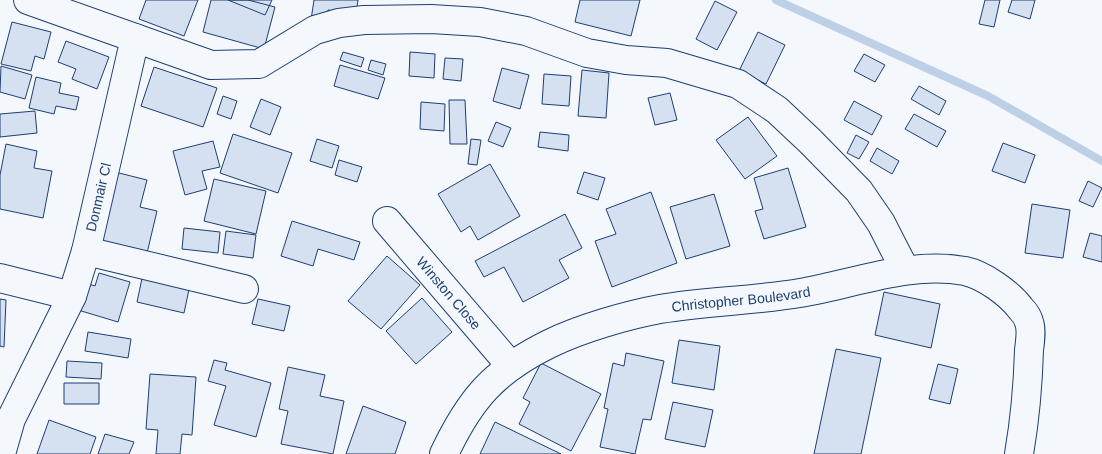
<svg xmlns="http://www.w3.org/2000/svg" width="1102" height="454" font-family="Helvetica,sans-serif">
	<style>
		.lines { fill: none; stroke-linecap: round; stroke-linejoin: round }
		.stream { stroke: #bed0e5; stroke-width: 8 }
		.building { fill: #d5e0f0; stroke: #1d3f73 }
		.minor-casing { stroke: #1d3f73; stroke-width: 30 }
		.minor { stroke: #f4f7fb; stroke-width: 28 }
		.labels { text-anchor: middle; stroke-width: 4; stroke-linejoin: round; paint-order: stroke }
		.street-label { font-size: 14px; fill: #1d3f73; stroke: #f4f7fb }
	</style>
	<rect width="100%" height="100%" fill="#f4f7fb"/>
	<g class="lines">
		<path class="stream" d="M776,0L988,96L1102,161"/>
	</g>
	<path class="building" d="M146,0H198L184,36L139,19Z
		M211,0H248L275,7L264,49L203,32Z
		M228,0H272L265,15Z
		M314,0H358L356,15L328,10L326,22L311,20Z
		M580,0H640L631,36L575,22Z
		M985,0H1000L994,27L979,24Z
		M1012,0H1035L1030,19L1008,12Z
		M715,1L737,12L717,50L696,39Z
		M12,22L51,32L44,59L35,56L31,71L1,64Z
		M758,32L785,45L766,84L739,71Z
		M66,41L109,57L97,89L72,79L76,69L58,62Z
		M343,52L364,58L361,67L340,60Z
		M410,52L435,54L434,78L409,76Z
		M864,54L885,65L875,82L854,71Z
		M445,58L463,59L461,81L443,79Z
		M371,60L386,64L383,75L368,70Z
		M340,65L385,78L378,99L334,86Z
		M1,66L32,75L25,99L0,92Z
		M154,67L217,88L203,127L141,106Z
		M502,68L529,75L520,109L493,101Z
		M582,70L609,73L606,118L578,116Z
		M544,74L571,76L569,106L542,104Z
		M36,77L61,83L59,93L79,97L76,110L56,106L54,114L29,108Z
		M919,86L946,101L939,115L911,99Z
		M670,93L677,120L655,125L648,98Z
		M223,96L237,101L231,119L217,114Z
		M261,99L281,107L270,135L250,127Z
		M449,100H465L467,144H450Z
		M854,101L882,116L872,135L844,120Z
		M421,102L445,104L444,131L420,129Z
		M35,111L37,133L0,137V114Z
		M914,114L946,131L937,147L905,129Z
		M748,117L777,156L745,179L716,140Z
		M496,122L511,128L503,147L488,141Z
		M540,132L569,135L568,151L538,147Z
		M233,134L292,153L278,193L220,173Z
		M856,135L869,142L859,159L847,153Z
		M317,139L339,146L332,168L310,161Z
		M471,139L481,140L477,165L468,164Z
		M213,141L220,167L202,171L207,189L185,195L173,151Z
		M1003,143L1035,155L1025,183L992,171Z
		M6,144L37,151L34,168L52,171L43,218L0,209V175Z
		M877,148L899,161L892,174L870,161Z
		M339,160L362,167L357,182L335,175Z
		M490,164L520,216L478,240L470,226L461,232L438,194Z
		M788,168L806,227L764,239L755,211L763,209L754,178Z
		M115,172L147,180L140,207L157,211L147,253L99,241Z
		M584,172L605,178L598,200L577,193Z
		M214,179L266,191L256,234L204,221Z
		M1088,181L1102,188L1093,207L1079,201Z
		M651,192L677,263L612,287L595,241L616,234L606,209Z
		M714,194L730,246L686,259L670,207Z
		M1032,204L1070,210L1063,258L1025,253Z
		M565,214L582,248L559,260L569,278L523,302L504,267L484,277L475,261Z
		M292,221L360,242L354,260L318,249L313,266L281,256Z
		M184,228L220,232L218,253L182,249Z
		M226,231L256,235L253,258L223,254Z
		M1090,233L1102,236V262L1083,257Z
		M387,256L420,285L381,329L348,301Z
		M144,269L191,280L184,313L137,302Z
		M99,273L130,282L118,322L78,310L86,283L95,286Z
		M884,292L940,304L931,348L875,335Z
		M422,298L452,332L416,364L386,331Z
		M0,299L6,300L4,347L0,346Z
		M258,299L290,306L284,331L252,324Z
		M88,332L131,339L128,358L85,351Z
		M679,340L720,346L714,390L672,383Z
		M836,349L881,358L861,454H814Z
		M626,353L664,361L651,420L643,419L635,454L600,447L608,409L604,408L613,363L624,366Z
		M214,360L227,363L225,370L271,383L256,437L214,425L226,386L208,381Z
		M67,361L102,363L101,379L66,377Z
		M541,363L601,394L571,451L519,424L530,402L523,398Z
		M938,364L958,369L950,404L929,399Z
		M288,367L325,375L320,396L344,401L333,454L281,444L288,411L279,409Z
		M150,374L196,377L192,435L182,434L180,454H156L158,430L146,429Z
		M64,383H99V404H64Z
		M673,402L713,410L705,447L665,439Z
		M363,406L406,422L395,454H346Z
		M49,420L96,437L90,454H37Z
		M495,422L561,454H480Z
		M105,434L134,442L129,454H98Z"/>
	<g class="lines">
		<defs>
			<g id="minor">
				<path d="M28,0L211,65L259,64L315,30L339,23L364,20L431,19L480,22L526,31L587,53L626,60L667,63L738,84L777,110L810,141L859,191L881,223L905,270"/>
				<path id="s1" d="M387,221L511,366"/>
				<path d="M86,251L244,289"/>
				<path d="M0,278L72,296"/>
				<path id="s2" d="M1,454L11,419L72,296L86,251L135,38"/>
				<path id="s3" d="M444,454C470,399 494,371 549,344C579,329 627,315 660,309C706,301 753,301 800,293C855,284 908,261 965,271C984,275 1010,294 1021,309C1024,312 1028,318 1029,322C1032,330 1030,342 1029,350C1028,385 1025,419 1019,454"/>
			</g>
		</defs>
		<use href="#minor" class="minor-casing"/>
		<use href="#minor" class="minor"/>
	</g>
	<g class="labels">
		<g class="street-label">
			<text dy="5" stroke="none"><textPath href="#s2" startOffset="276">Donmair Cl</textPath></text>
			<text dy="5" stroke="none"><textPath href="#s1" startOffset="95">Winston Close</textPath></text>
			<text dy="5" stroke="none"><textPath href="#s3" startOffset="354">Christopher Boulevard</textPath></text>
		</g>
	</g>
</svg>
